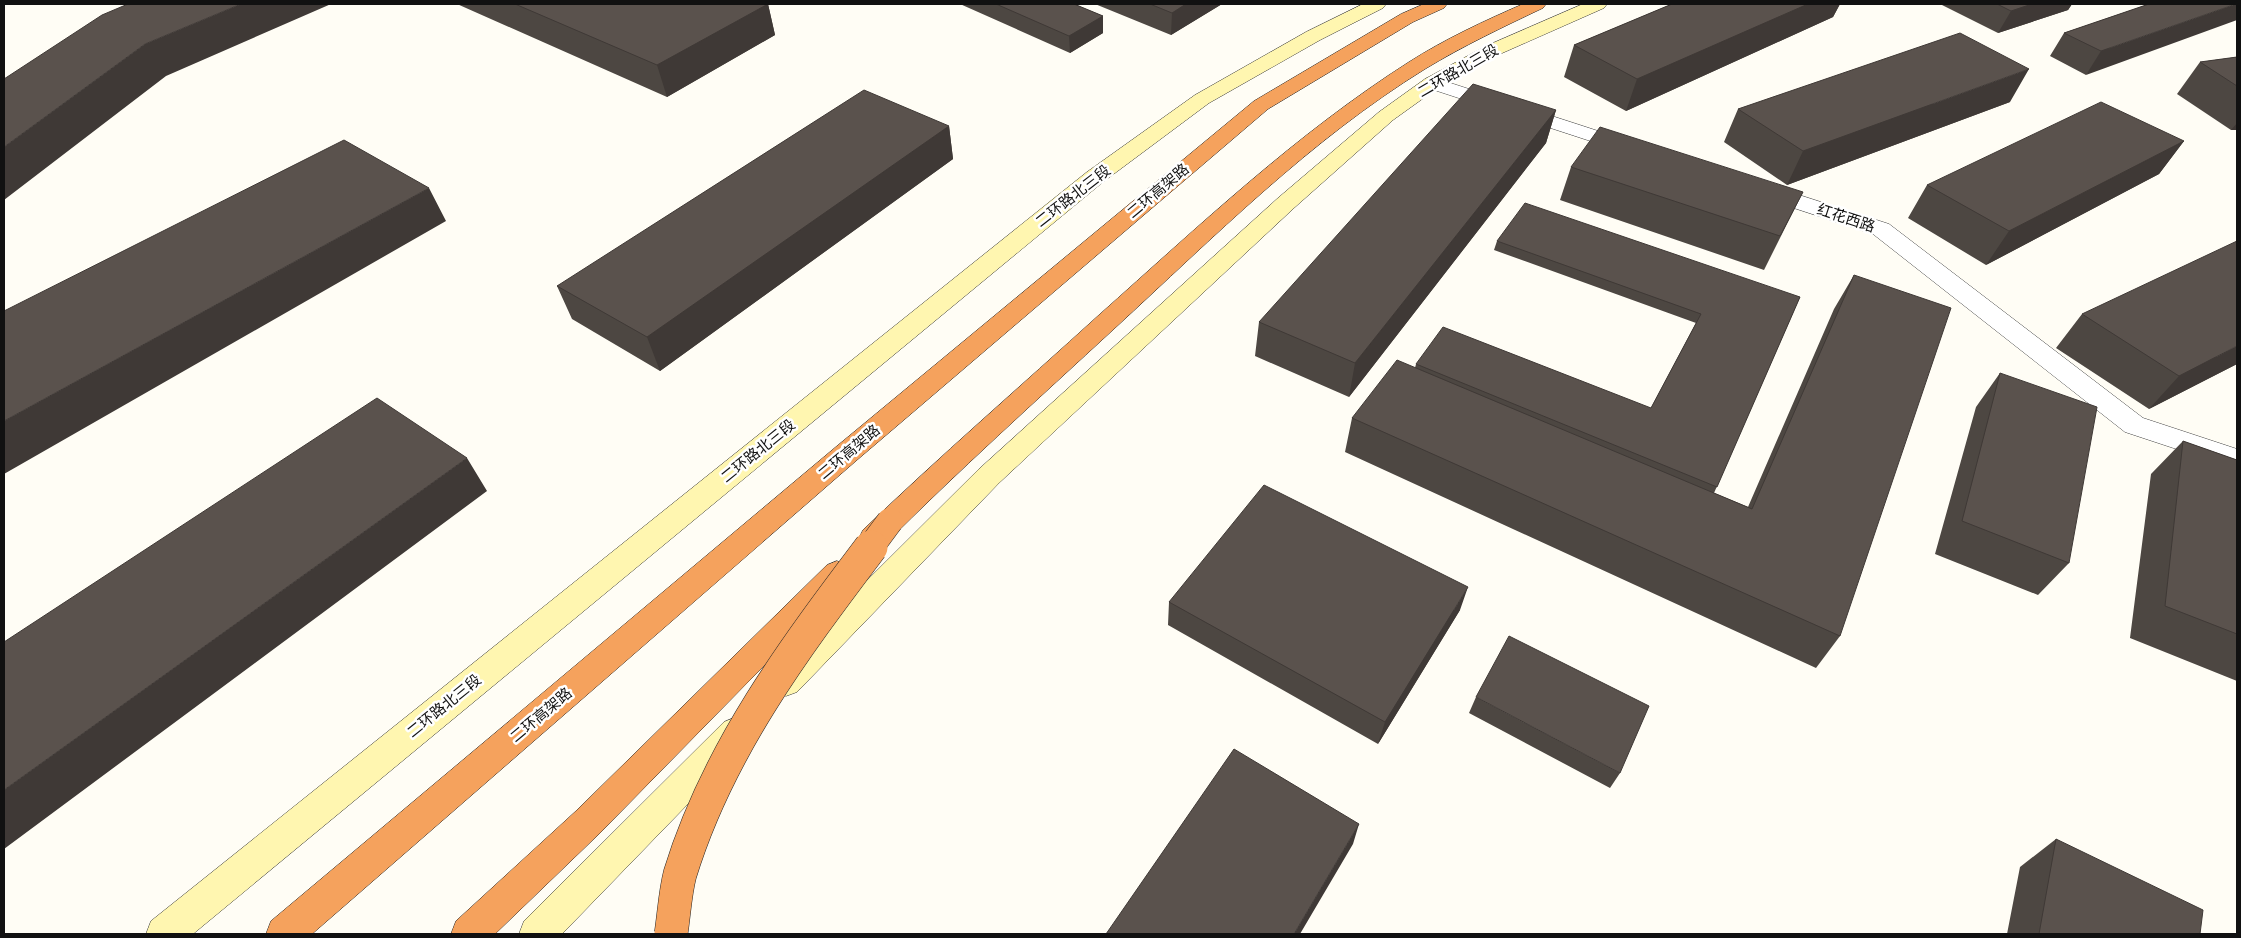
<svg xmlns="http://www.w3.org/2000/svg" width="2241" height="938" font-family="Spectral,'Noto Sans SC',serif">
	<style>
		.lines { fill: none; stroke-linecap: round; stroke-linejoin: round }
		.street-casing { stroke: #444; stroke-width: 1 }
		.secondary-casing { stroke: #333; stroke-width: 1 }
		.highway-casing { stroke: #222; stroke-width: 1 }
		.street { fill: #fff; fill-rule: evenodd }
		.secondary { fill: #fff6b0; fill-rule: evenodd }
		.highway { fill: #f5a25d; fill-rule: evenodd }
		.highway-bridge-far1-casing { stroke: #222; stroke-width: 27; stroke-linecap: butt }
		.highway-bridge-casing { stroke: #222; stroke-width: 34; stroke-linecap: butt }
		.highway-bridge-far1 { stroke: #f5a25d; stroke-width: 26 }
		.highway-bridge { stroke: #f5a25d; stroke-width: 33 }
		.wall { fill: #4d4742 }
		.shaded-wall { fill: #3f3936 }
		.building { fill: #5a524d; stroke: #3f3936 }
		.labels { text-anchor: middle; stroke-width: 5; stroke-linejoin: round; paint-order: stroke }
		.street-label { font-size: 15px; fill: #111; stroke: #fff }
	</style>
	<rect width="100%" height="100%" fill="#fffdf5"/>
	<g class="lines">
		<defs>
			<path id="street" d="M1432,77L1635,143L1638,147L1635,151L1628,153L1621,151L1425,87L1422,83L1425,79Z
				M1762,183L1889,224L2143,418L2237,449V469L2125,432L1873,234L1754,195L1751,190L1754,185Z"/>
			<path id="secondary" d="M1363,4H1386L1383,8L1320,40L1209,103L1103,182L193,934H146L151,921L1087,172L1195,95L1306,32Z
				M1583,4H1607L1604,8L1500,54L1439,87L1393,120L1294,208L999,483L797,692L786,696L775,692L770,682L775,672L979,469L1278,198L1379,112L1425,79L1486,46Z
				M736,717L748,722L752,732L748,742L562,934H519L524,921L724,722Z"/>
			<path id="highway" d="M1424,4H1447L1444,8L1413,22L1268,109L857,460L312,934H266L271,921L837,446L1254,101L1401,14Z
				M1523,4H1546L1543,8C1503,27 1463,46 1425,69C1310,140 1214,237 1115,328C1037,400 958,471 883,546L873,549L863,546L859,538L863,530C940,456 1020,387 1099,315C1199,226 1296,134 1409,62C1445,39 1484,21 1523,4Z
				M837,561L847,565L852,573L847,581L600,833L495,934H451L456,921L576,811L827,565Z"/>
		</defs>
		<use href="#street" class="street-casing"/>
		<use href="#secondary" class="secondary-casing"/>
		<use href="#highway" class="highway-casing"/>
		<use href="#street" class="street"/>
		<use href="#secondary" class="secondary"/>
		<use href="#highway" class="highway"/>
		<defs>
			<path id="highway-bridge-far1" d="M870,548L890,521"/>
			<path id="highway-bridge" d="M671,934C674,915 675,893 680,874C718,750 794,649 871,547"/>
		</defs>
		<use href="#highway-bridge-far1" class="highway-bridge-far1-casing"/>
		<use href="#highway-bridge" class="highway-bridge-casing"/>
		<use href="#highway-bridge-far1" class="highway-bridge-far1"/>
		<use href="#highway-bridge" class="highway-bridge"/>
	</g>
	<path class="wall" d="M457,4H768L775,35L667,97Z
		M960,4H1074L1103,16V33L1070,53Z
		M1095,4H1222L1171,35Z
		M1672,4H1840L1833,17L1626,111L1564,77L1574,45Z
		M1940,4H2072L2068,10L1998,33Z
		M2149,4L2086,75L2050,56L2064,33Z
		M2237,57V130H2231L2177,94L2200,62Z
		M2010,102L1787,185L1724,142L1738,109Z
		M1556,110L1546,143L1349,397L1255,356L1259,322Z
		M949,126L953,159L660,371L572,319L557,286Z
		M2184,141L2159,174L1986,265L1908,218L1927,185Z
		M1571,167L1803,192L1764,270L1560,200Z
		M1497,241L1800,297L1714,493L1748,507L1834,309L1854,275L1840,636L1816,668L1345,452L1352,418L1415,368L1416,364L1651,408L1696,323L1494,250Z
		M2082,314L2237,364L2149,409L2056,348Z
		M2000,373L2069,563L2038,595L1935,554L1976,407Z
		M2183,441L2237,460V681L2130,638L2151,474Z
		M1169,602L1460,610L1378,744L1168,625Z
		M1476,697L1620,773L1610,788L1469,713Z
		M2056,839L2200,934H2007L2020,867Z"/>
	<path class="shaded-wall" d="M241,4H331L166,76L4,200V147L145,44Z
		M768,4L775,35L667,97L657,65Z
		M1186,4H1222L1171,35L1172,13Z
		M1808,4H1840L1833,17L1626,111L1637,79Z
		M2032,4H2072L2068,10L1998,33L2011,11Z
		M2236,4H2237V20L2086,75L2101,51Z
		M1103,16V33L1070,53L1069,36Z
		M2029,69L2010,102L1787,185L1803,151Z
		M1556,110L1546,143L1349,397L1355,363Z
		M2237,123V130H2231Z
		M949,126L953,159L660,371L647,337Z
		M2184,141L2159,174L1986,265L2009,231Z
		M429,188L446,221L4,474V421Z
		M2237,346V364L2149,409L2179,376Z
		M467,458L487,491L4,849V790Z
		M1468,587L1460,610L1378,744L1385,722Z
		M1359,824L1353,844L1300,934H1294Z"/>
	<path class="building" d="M128,4H241L145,44L4,147V79L102,15Z
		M515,4H768L657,65Z
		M996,4H1074L1103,16L1069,36Z
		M1150,4H1186L1172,13Z
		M1672,4H1808L1637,79L1574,45Z
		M1997,4H2032L2011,11Z
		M2149,4H2236L2101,51L2064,33Z
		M1960,33L2029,69L1803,151L1738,109Z
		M2237,57V86L2200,62Z
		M1473,84L1556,110L1355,363L1259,322Z
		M864,90L949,126L647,337L557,286Z
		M2101,102L2184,141L2009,231L1927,185Z
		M1600,127L1803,192L1780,236L1571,167Z
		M344,140L429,188L4,421V311Z
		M1525,203L1800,297L1717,487L1416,364L1443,327L1651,408L1701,314L1497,241Z
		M2237,241V346L2179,376L2082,314Z
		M1854,275L1951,308L1840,636L1352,418L1397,360L1752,509Z
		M2000,373L2097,407L2069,563L1962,521Z
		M377,398L467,458L4,790V642Z
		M2183,441L2237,460V634L2165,606Z
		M1264,485L1468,587L1385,722L1169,602Z
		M1509,636L1649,706L1620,773L1476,697Z
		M1234,749L1359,824L1294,934H1106Z
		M2056,839L2203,910L2200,934H2039Z"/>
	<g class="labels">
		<g class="street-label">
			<text transform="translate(1458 71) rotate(-30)" y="5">二环路北三段</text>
			<text transform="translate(1158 191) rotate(-40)" y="5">二环高架路</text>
			<text transform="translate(1073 196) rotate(-38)" y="5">二环路北三段</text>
			<text transform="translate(1846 218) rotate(18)" y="5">红花西路</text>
			<text transform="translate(758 451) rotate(-39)" y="5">二环路北三段</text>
			<text transform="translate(849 452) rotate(-40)" y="5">二环高架路</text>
			<text transform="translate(444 706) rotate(-39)" y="5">二环路北三段</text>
			<text transform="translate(541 715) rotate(-40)" y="5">二环高架路</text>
		</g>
	</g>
	<rect width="2241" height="938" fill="none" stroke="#111111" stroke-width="10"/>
</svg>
